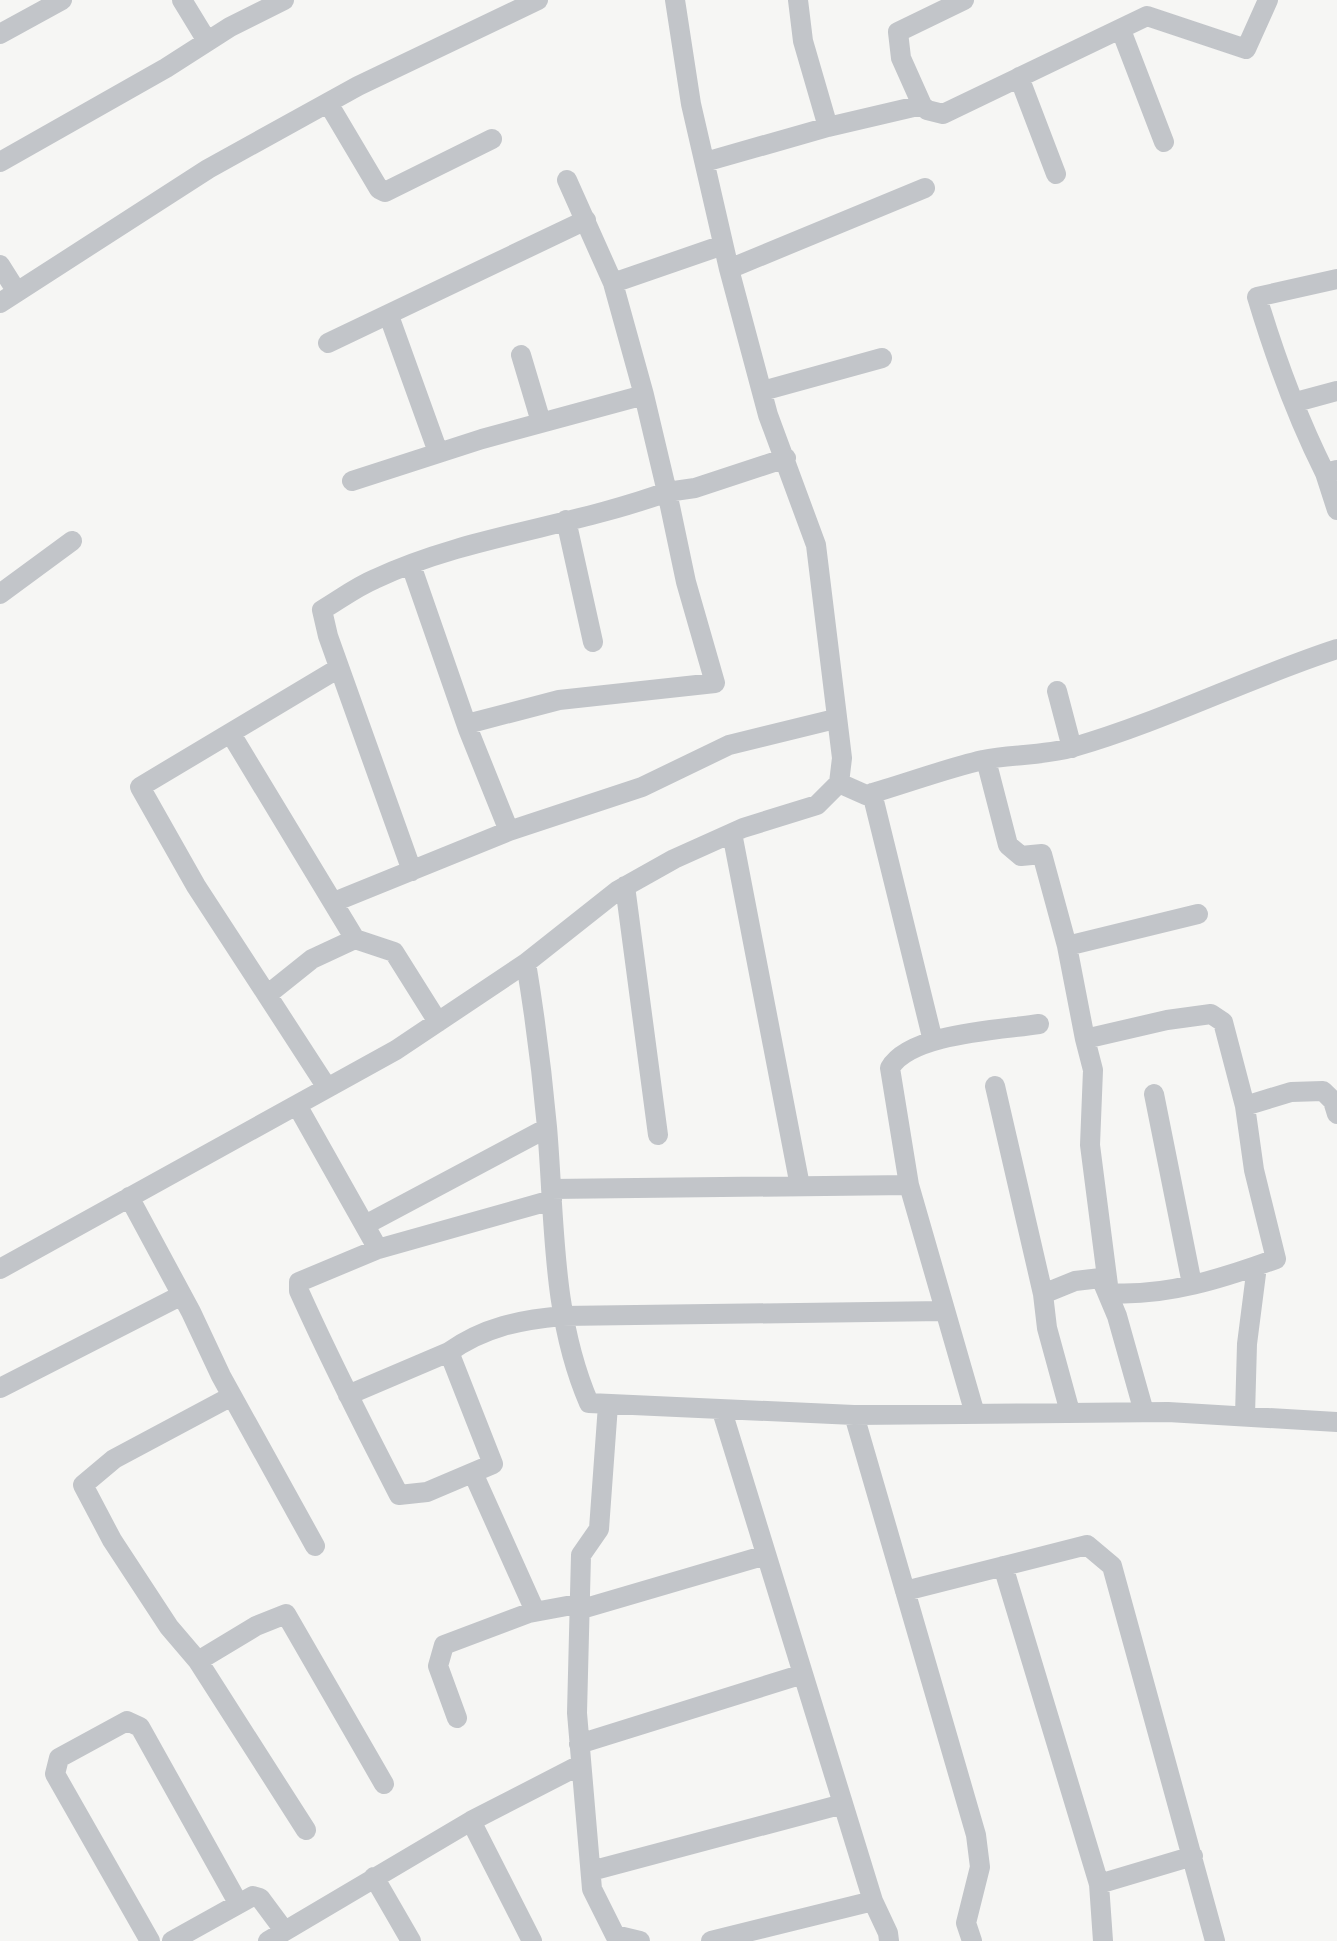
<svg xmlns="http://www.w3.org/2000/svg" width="1337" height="1941" font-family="'Space Grotesk',sans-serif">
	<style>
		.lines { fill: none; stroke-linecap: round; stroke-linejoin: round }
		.street { stroke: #c2c5c9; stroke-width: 20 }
	</style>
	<rect width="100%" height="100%" fill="#f6f6f4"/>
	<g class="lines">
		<path class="street" d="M182,0L207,41
			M798,0L803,41L828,127
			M1121,30L1164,142
			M0,34L62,0
			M1019,77L1056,174
			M328,103L379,189L385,192L492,139
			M922,105L901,58L898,32L964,0
			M0,162L166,68L230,27L284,0
			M705,162L828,127L922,105L927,110L943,114L1147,16L1246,49L1268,0
			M567,180L613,283L723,245
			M0,265L17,292
			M729,269L925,188
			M1337,279L1257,297C1275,357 1297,417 1325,473L1337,470
			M0,303L208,169L358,86L538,0
			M389,316L438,452
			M328,343L586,220
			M521,355L541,422
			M762,391L882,358
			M1296,402L1337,391
			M1325,473L1337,510
			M352,481L482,439L644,395L613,283
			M566,520L593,642
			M411,565L468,729L509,831
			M0,594L72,541
			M1057,691L1072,748
			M467,724L559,700L715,683L686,582L667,492L695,488L786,458
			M231,734L355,939
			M986,760L1008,845L1021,856L1042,854L1067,946L1085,1039L1167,1020L1211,1014L1223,1022L1245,1106L1291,1092L1323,1091L1333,1101L1337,1114
			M839,783L866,795C905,784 944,769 983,760C1012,754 1044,756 1074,747C1164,721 1248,678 1337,649
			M872,793L933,1041
			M732,833L800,1186
			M412,871L328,636L322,610C339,600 356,587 375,579C466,536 572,527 667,492L644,395
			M625,886L658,1135
			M334,902L509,831L642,787L729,745L835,719
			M1067,946L1198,914
			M526,963C535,1017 542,1072 547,1127C555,1220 551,1315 589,1403L854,1415L1168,1412L1337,1422
			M267,995L196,886L140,787L339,668
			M1085,1039L1093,1070L1090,1145L1109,1293C1165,1297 1224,1278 1276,1259L1254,1170L1245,1106
			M326,1086L267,995L312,959L355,939L394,952L438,1022
			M995,1086L1043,1294L1047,1328L1070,1412
			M1154,1094L1192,1284
			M298,1107L378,1249L299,1282V1291C330,1360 364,1427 399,1495L427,1492L493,1464L449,1352L348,1395
			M551,1189L909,1185
			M129,1197L191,1312L221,1376L315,1546
			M365,1225L547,1128
			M378,1249L552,1200
			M0,1269L396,1050L526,963L617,891L674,859L743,828L817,805L839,783L842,758L816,545L768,415L729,269L691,104L675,0
			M1043,1294L1075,1281L1101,1278L1117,1316L1144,1412
			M449,1352C484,1327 520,1320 562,1316L944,1311
			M0,1388L182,1295
			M232,1396L114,1459L83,1485L112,1540L169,1627L198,1661L306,1830
			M608,1405L599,1529L581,1555L577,1713L592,1889L615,1935L640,1941
			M722,1411L873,1901L888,1933L889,1941
			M975,1414L909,1185L890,1068C910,1033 1001,1030 1039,1024
			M854,1415L976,1835L980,1867L966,1923L972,1941
			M1245,1415L1247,1344L1257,1266
			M473,1473L535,1611
			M1003,1566L1099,1884L1103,1941
			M905,1591L1087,1545L1112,1566L1215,1941
			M582,1609L766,1555
			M198,1661L256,1626L286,1614L384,1784
			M457,1718L438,1666L444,1645L529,1613L583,1603
			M579,1744L803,1674
			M471,1821L532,1941
			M591,1871L843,1804
			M374,1877L411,1941
			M1099,1884L1193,1856
			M150,1941L55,1774L59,1758L127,1721L140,1727L237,1901
			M172,1941L253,1896L260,1898L283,1929
			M268,1941L471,1821L580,1765
			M711,1941L873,1901"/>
	</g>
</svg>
